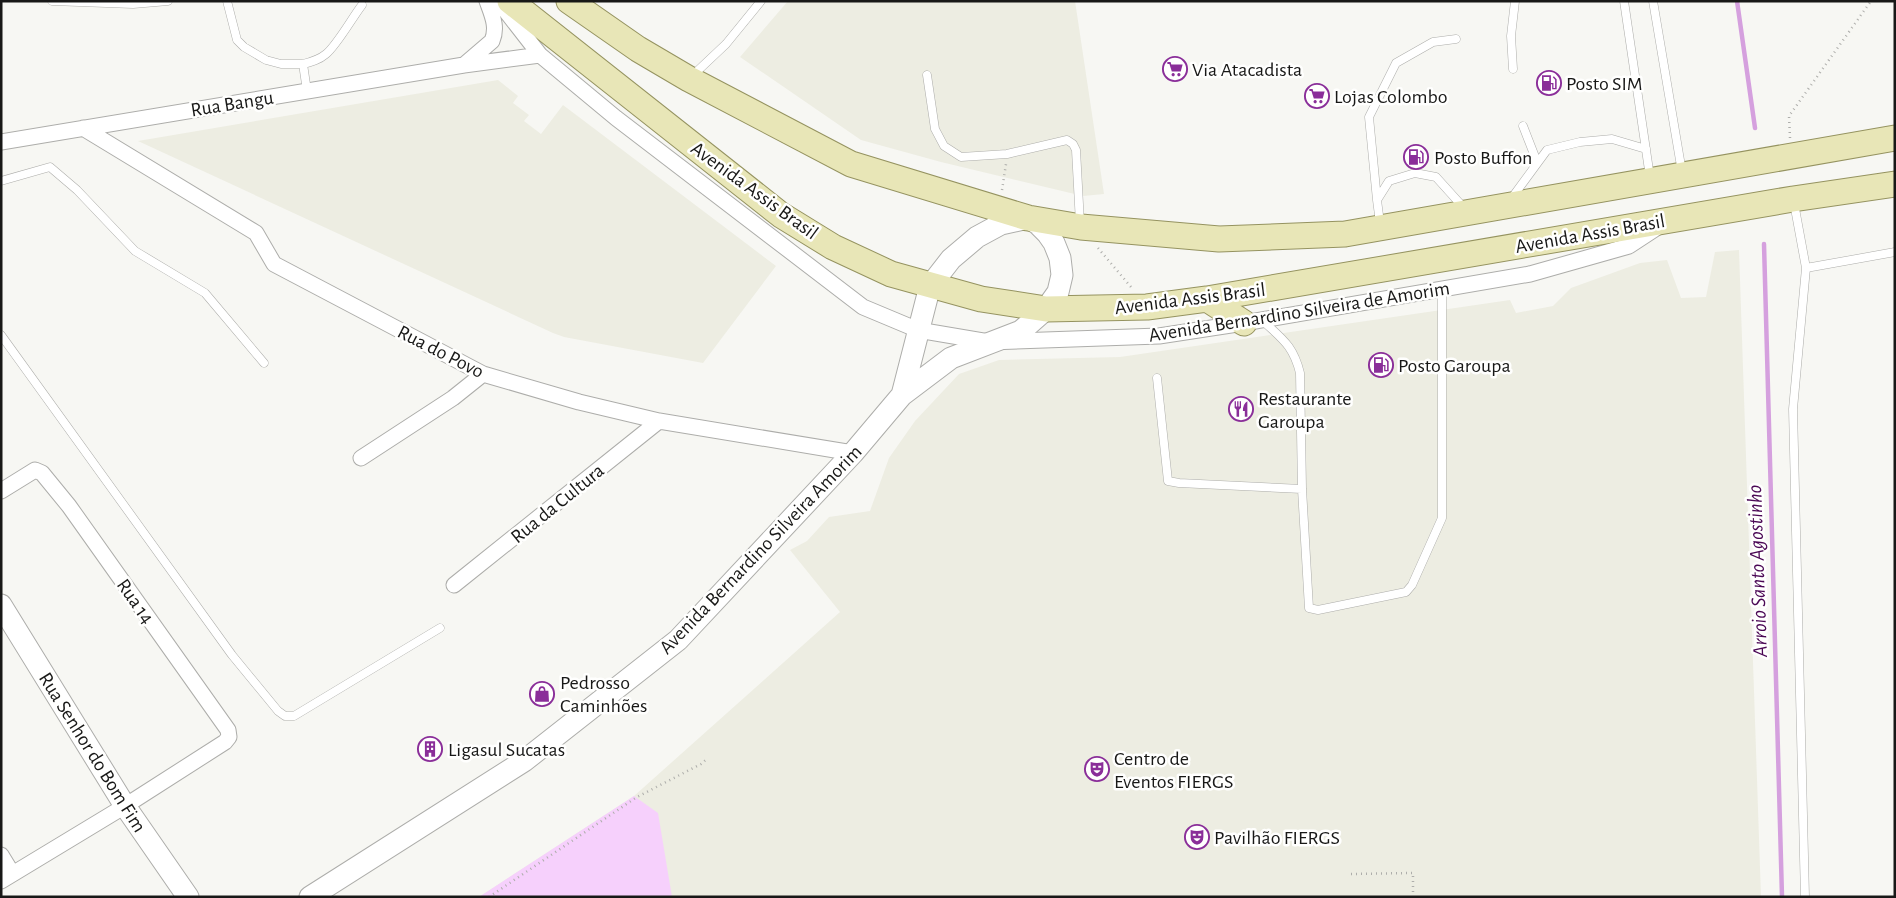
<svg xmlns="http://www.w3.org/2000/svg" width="1896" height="898" font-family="'Alegreya Sans',sans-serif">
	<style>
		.built { fill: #edede2 }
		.green { fill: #f6d0fc }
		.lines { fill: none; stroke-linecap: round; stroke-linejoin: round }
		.stream { stroke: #d5a0de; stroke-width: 4.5 }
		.lane-casing { stroke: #adadaa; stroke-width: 9 }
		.street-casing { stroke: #adadaa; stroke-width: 17 }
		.secondary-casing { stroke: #adadaa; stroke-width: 23 }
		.primary-casing { stroke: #959360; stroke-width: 27 }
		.path { stroke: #aeaeab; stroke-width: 2.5; stroke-dasharray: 1 4; stroke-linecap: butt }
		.lane { stroke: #fff; stroke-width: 8 }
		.street { stroke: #fff; stroke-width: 15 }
		.secondary { stroke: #fff; stroke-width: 21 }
		.primary { stroke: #e8e6b7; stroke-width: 25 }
		.labels { text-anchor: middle; stroke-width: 5; stroke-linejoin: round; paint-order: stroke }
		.poi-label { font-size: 20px; fill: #181817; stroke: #fffffe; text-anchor: start }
		.street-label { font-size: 20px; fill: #181817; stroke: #fffffe }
		.water-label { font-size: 21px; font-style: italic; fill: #4a0754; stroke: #fffffe }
	</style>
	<rect width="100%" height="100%" fill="#f7f7f3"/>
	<path class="built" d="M788,1H1075L1104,194L1083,196L941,162L861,140L740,57Z
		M498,80L518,96L513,103L529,115L524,121L541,134L563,105L776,266L703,363L564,337L553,333L138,141Z
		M1739,250L1761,897H479L634,796L840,612L790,550L807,541L829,517L870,511L889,458L915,421L959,374L999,360L1120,357L1510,300L1516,313L1553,306L1571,288L1640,263L1667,260L1681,298L1706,297L1715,252Z"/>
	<path class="green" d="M634,796L658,813L672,897H479Z"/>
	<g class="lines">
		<path class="stream" d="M1737,1L1755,128
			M1764,244L1782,897"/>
		<defs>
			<path id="lane" d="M52,1L133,4L168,1
				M227,1L237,40L244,47L266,60L281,64H303
				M1624,1L1650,177
				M1653,1L1682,172
				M1513,69L1511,36L1515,1
				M927,75L935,129L944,146L961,157L1007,154L1067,140L1073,144L1076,150L1080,223
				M691,77L726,44L761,1
				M307,91L303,64C311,62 319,60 326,54C337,45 352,18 362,5
				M1523,126L1537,162
				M1,181L50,167L77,190L135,251L205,293L264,363
				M1511,199L1547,150L1580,142L1612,139L1646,149
				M1377,200L1369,117L1396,63L1433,42L1456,39
				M1794,203L1806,268L1793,409L1805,897
				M1380,223L1377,200L1389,181L1415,173L1436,177L1464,208
				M1806,268L1895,252
				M1262,320C1282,339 1293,345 1300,373L1302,489L1309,608L1318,610L1406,592L1412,585L1442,518V288
				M1,335L232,655L278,711L285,716H294L440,628
				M1157,378L1168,481L1179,483L1302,489"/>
			<path id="street" d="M498,1L540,55L616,118L863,307L918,330L989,342L1159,336L1244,323L1530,274L1629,246L1658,227
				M464,65L492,41C498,27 492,15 487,1
				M83,128L256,233L274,264L483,374L579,402L659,421L853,453
				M1,142L464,65L540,55
				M361,458L453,398L483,374
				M1,491L35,470L42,473L69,506L228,730L229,737L225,742L125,806L1,881
				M454,585L659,421
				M1,855L12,873"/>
			<path id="secondary" d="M1,605L125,806L188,897
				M310,897L524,761L678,640L853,453L902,395L951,358L1021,331L1046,309L1058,292L1062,275L1060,258L1054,243L1047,233L1038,224L1028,218L1001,224L977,237L951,259L930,286L902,395"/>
			<path id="primary" d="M510,1L781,215L833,247L891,274L981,299L1046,309L1147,307L1207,299L1793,199L1895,184
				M569,1L638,49L689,79L851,164L1028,218L1081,227L1219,239L1345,234L1895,138
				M1207,299L1244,323"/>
		</defs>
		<use href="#lane" class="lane-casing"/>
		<use href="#street" class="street-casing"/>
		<use href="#secondary" class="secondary-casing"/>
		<use href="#primary" class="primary-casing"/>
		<path class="path" d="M1790,138L1789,116L1871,1
			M1002,190L1006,164
			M1098,248L1131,287
			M1351,874L1413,873V897
			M489,897L637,797L701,764L708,758"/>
		<use href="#lane" class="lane"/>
		<use href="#street" class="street"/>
		<use href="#secondary" class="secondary"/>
		<use href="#primary" class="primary"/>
	</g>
	<defs>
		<symbol id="supermarket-ring" viewBox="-11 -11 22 22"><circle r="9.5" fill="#fffffe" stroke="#8a2e99" stroke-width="1.5"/><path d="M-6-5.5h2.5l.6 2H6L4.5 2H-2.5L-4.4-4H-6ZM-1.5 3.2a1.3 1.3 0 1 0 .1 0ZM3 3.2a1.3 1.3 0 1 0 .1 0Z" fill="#8a2e99"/></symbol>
		<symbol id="fuel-ring" viewBox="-11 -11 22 22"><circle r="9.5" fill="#fffffe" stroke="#8a2e99" stroke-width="1.5"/><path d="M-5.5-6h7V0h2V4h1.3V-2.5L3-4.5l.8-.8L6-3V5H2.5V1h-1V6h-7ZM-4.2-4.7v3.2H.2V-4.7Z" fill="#8a2e99"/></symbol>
		<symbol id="restaurant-ring" viewBox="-11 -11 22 22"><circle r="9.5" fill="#fffffe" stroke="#8a2e99" stroke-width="1.5"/><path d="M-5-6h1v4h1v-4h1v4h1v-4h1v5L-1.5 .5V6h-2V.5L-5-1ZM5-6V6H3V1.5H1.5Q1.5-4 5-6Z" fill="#8a2e99"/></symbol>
		<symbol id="shop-ring" viewBox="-11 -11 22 22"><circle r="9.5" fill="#fffffe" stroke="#8a2e99" stroke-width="1.5"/><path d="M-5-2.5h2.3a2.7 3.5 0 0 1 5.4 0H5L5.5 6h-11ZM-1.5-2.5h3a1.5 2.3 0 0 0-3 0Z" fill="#8a2e99"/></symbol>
		<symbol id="building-ring" viewBox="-11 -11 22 22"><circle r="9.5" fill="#fffffe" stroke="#8a2e99" stroke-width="1.5"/><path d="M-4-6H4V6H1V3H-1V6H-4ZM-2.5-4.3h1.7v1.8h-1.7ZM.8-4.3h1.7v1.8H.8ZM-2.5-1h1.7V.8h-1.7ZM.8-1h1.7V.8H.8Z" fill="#8a2e99"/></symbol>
		<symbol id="theatre-ring" viewBox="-11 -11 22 22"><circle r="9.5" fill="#fffffe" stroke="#8a2e99" stroke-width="1.5"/><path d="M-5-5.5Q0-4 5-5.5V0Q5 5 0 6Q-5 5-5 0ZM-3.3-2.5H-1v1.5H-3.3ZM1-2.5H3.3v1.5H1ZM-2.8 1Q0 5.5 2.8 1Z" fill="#8a2e99"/></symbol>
	</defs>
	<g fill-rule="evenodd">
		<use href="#supermarket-ring" x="1161" y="55" width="28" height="28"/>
		<use href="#fuel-ring" x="1535" y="69" width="28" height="28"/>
		<use href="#supermarket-ring" x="1303" y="82" width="28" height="28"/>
		<use href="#fuel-ring" x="1402" y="143" width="28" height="28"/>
		<use href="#fuel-ring" x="1367" y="351" width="28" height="28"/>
		<use href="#restaurant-ring" x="1227" y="395" width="28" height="28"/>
		<use href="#shop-ring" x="528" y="680" width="28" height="28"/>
		<use href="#building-ring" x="416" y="735" width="28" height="28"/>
		<use href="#theatre-ring" x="1083" y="755" width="28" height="28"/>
		<use href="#theatre-ring" x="1183" y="823" width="28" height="28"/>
	</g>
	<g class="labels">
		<g class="poi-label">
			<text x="1192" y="76">Via Atacadista</text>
			<text x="1566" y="90">Posto SIM</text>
			<text x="1334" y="103">Lojas Colombo</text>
			<text x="1434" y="164">Posto Buffon</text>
			<text x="1398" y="372">Posto Garoupa</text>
			<text x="1258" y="405">Restaurante<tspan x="1258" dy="23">Garoupa</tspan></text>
			<text x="560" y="689">Pedrosso<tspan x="560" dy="23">Caminhões</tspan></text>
			<text x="448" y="756">Ligasul Sucatas</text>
			<text x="1114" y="765">Centro de<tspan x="1114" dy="23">Eventos FIERGS</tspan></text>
			<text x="1214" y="844">Pavilhão FIERGS</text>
		</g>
		<g class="street-label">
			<text transform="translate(232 103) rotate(-9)" y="7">Rua Bangu</text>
			<text transform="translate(755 190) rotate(36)" y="7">Avenida Assis Brasil</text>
			<text transform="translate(1590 233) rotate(-10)" y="7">Avenida Assis Brasil</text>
			<text transform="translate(1190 298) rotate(-7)" y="7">Avenida Assis Brasil</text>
			<text transform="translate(1299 311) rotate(-9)" y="7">Avenida Bernardino Silveira de Amorim</text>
			<text transform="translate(441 351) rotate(27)" y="7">Rua do Povo</text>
			<text transform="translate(557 503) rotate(-39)" y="7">Rua da Cultura</text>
			<text transform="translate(760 549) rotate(-46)" y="7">Avenida Bernardino Silveira Amorim</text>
			<text transform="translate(136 601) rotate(55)" y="7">Rua 14</text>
			<text transform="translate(93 752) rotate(58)" y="7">Rua Senhor do Bom Fim</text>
		</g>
		<g class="water-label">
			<text transform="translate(1757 571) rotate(-92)" y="7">Arroio Santo Agostinho</text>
		</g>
	</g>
	<rect width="1896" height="898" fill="none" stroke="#181817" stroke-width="5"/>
</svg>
